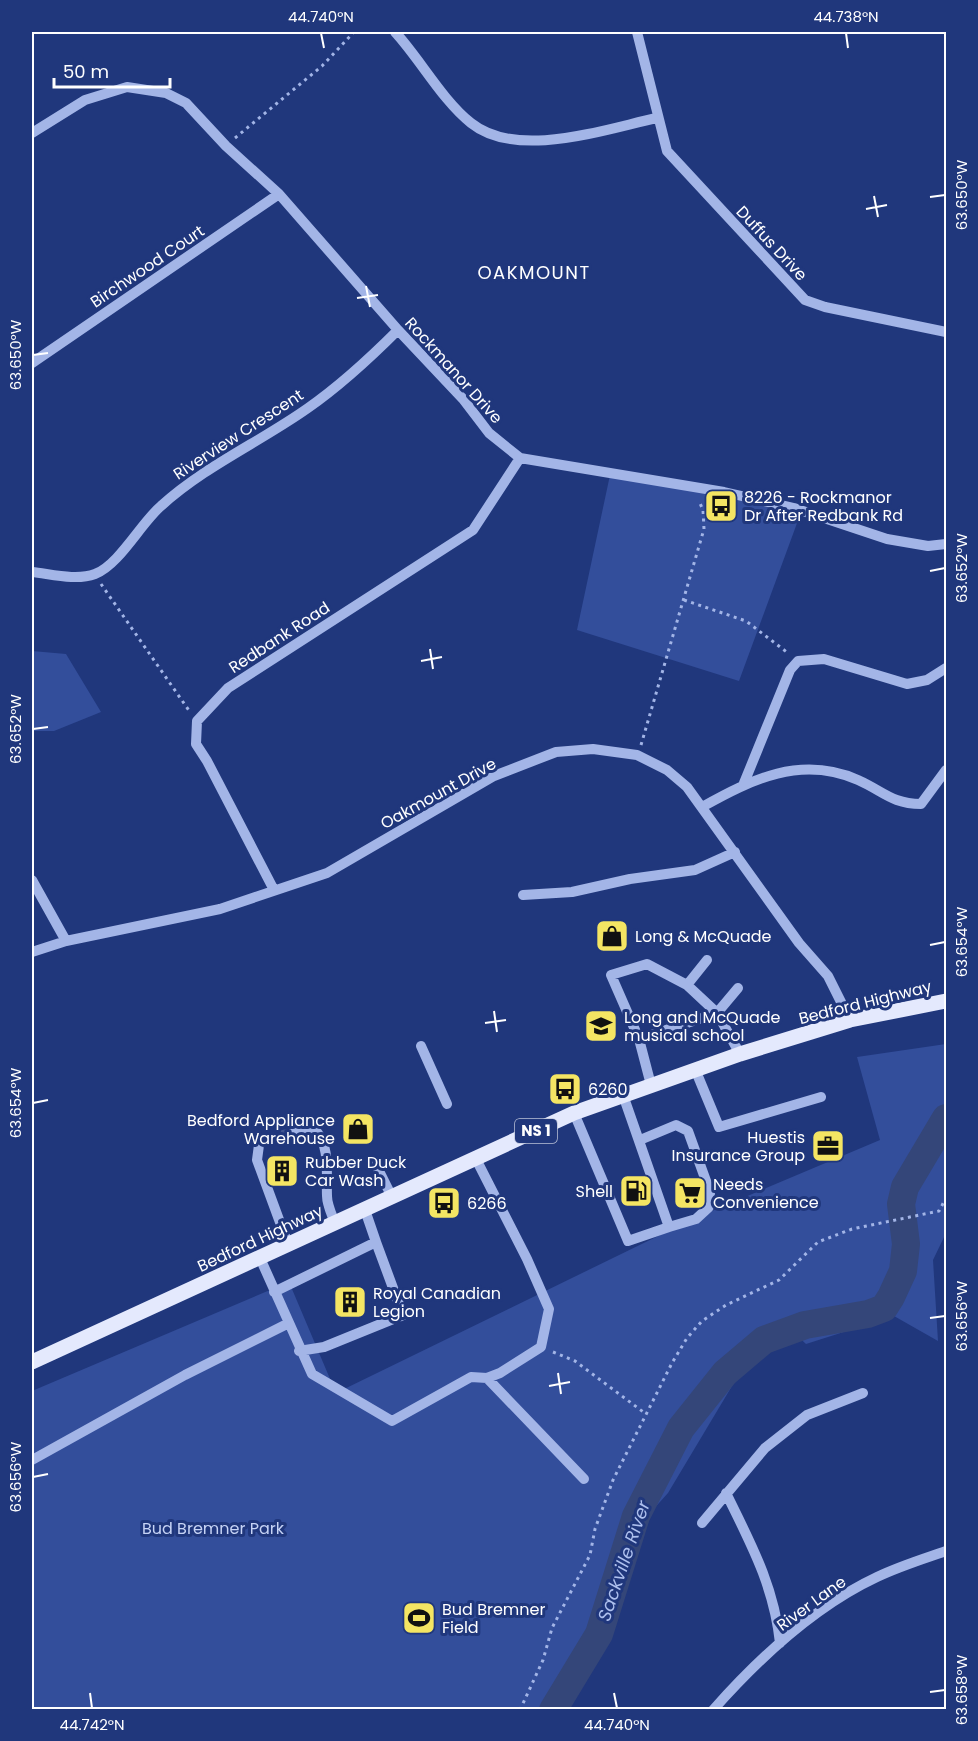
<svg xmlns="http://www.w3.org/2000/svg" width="978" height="1741" font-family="Poppins,sans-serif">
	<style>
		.green { fill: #334e9b }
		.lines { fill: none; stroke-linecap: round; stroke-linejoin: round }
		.river { stroke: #344679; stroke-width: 28 }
		.minor-tunnel { stroke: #415590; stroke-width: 10; stroke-dasharray: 10 5; stroke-linecap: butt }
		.path { stroke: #a3b5e7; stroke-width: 3; stroke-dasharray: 3 4.5; stroke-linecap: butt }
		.minor { stroke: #a3b5e7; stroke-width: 10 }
		.major { stroke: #e4e9fd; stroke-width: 15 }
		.ticks { fill: none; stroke: #fff; stroke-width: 2 }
		.labels { text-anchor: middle; stroke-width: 6; stroke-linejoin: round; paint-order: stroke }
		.shield { fill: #20377c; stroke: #bcc3d8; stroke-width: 1.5 }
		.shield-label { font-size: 15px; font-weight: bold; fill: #fff }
		.street-label { font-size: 16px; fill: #fff; stroke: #20377c }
		.poi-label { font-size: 16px; fill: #fff; stroke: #20377c; text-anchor: start }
		.park-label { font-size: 16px; fill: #c6d3f5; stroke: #20377c }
		.neighbourhood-label { font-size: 18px; letter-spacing: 1.5px; fill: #fff; stroke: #20377c }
		.water-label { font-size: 18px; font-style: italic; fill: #aec0ee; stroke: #20377c }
		.neatline { fill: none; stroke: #fff; stroke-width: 2 }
		.ticks-label { font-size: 15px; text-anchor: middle; fill: #fff }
	</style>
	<rect width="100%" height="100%" fill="#20377c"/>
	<path class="green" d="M610,475L729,498L800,515L739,681L577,630Z
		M32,651L66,654L101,712L54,731H32Z
		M946,1044V1233L933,1260L938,1341L894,1316L806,1344L789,1328L769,1343L735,1381L668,1493L632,1533L612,1600L555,1709L32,1710V1391L289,1282L336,1393L693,1219L880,1140L857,1057Z"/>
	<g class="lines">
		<path class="river" d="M553,1710L599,1634L636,1516L681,1428L725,1373L764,1340L805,1325L868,1314L884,1308L891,1297L903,1271L906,1244L901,1204L905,1187L946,1118"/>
		<path class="minor-tunnel" d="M265,1139L292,1133"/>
		<path class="path" d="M235,138L322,66L354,32
			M101,584L190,712
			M684,600L746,621L788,653
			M641,745L704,529L703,510L699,501
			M553,1352L575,1361L646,1414
			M520,1710L543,1660L552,1628L590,1555L595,1529L613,1480L672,1363L687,1338L702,1321L726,1305L779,1280L818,1242L852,1229L939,1211L946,1198"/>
		<path class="minor" d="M395,32C420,59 442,100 471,123C517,160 605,129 657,118
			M637,32L667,151L805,300L825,307L946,332
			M32,133L85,100L127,87L166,93L186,103L226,146L279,194L398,330L463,399L489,433L520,458L724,492L794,508L887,539L928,546L946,544
			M32,363L279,194
			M32,572C51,574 76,581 95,574C119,565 141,523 161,506C205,466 260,442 308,408C341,385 370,358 398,330
			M744,783L790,670L798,661L824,659L907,684L927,680L946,668
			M702,807C752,779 801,755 858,780C883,791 892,804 921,804L946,770
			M32,880L66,941
			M274,890L207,761L196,744L197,721L228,688L473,530L520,458
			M523,895L572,892L630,879L695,870L735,852
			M32,952L66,941L220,909L327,873L494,776L556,752L593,749L637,755L667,770L687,787L799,943L828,976L850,1020
			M687,985L707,960
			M639,1039L717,1013L738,988
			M421,1046L447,1104
			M695,1069L719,1127L821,1097
			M651,1085L639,1039L611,975L647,964L687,985L717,1013L740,1054
			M574,1113L628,1241L669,1227L623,1095
			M292,1133L314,1129C331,1144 326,1175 327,1196C327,1205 332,1215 335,1223
			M265,1139L259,1145L257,1160L288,1244
			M640,1140L676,1125L688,1131L710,1192L709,1207L696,1219L669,1227
			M375,1163L392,1197
			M260,1258L312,1374L392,1421L471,1377L487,1378L500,1373L541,1347L549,1309L527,1259L476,1159
			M274,1292L376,1242L365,1210
			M299,1351L324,1347L403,1315L376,1242
			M487,1378L584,1479
			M32,1460L185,1375L287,1324
			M726,1493C751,1544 774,1586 780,1643
			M702,1523L765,1448L807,1415L863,1393
			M713,1710C759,1658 815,1606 877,1577C900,1566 923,1559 946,1551"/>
		<path class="major" d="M32,1362L574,1113L740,1054L850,1020L946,1001"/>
	</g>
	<path class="ticks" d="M321,33L324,48M846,33L848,48M874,196L878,217M930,197L945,195M866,209L887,205M366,286L370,307M357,298L378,295M33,355L48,353M930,571L945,568M430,649L433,669M421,661L442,657M33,729L48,727M930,945L945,942M494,1011L497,1032M485,1023L506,1020M33,1103L48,1100M930,1318L945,1316M558,1373L561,1394M549,1386L570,1382M33,1477L48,1474M930,1692L945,1690M90,1693L92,1708M614,1693L617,1708"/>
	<defs>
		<symbol id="bus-square" viewBox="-11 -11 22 22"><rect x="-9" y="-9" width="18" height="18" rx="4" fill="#f4e563" stroke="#20377c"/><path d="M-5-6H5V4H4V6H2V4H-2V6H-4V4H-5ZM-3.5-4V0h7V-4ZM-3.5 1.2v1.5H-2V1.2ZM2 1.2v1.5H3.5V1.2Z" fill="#111"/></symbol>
		<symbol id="shop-square" viewBox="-11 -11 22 22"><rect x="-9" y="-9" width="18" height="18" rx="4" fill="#f4e563" stroke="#20377c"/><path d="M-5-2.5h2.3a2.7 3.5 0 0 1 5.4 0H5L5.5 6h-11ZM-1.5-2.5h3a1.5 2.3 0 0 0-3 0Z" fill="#111"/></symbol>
		<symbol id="school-square" viewBox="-11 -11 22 22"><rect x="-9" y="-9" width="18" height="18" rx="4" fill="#f4e563" stroke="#20377c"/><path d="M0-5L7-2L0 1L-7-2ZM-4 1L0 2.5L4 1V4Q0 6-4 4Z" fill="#111"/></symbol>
		<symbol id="office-square" viewBox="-11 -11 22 22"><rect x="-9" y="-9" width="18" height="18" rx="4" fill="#f4e563" stroke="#20377c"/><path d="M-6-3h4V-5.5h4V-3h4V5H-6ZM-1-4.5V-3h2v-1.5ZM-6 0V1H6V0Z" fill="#111"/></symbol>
		<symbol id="building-square" viewBox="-11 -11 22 22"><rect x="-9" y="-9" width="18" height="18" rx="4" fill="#f4e563" stroke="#20377c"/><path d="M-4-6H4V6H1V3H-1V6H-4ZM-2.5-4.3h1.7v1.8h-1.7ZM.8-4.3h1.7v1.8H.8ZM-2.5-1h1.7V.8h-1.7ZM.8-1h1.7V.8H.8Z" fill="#111"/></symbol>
		<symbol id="fuel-square" viewBox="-11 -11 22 22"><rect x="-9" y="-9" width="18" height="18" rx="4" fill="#f4e563" stroke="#20377c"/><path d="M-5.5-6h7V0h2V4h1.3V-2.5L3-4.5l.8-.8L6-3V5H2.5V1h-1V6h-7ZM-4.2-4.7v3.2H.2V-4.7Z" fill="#111"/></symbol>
		<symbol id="supermarket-square" viewBox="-11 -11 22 22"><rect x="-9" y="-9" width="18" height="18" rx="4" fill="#f4e563" stroke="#20377c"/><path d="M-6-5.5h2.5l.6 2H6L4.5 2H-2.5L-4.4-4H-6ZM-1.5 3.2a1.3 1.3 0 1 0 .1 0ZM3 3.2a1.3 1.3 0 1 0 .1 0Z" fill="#111"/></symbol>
		<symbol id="stadium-square" viewBox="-11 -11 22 22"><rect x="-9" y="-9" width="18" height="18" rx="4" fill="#f4e563" stroke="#20377c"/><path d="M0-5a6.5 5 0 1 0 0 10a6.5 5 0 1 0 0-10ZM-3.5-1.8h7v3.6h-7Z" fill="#111"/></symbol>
	</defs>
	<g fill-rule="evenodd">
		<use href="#bus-square" x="702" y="487" width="38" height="38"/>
		<use href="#shop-square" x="593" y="917" width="38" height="38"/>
		<use href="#school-square" x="582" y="1007" width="38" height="38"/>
		<use href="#bus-square" x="546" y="1070" width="38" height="38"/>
		<use href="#shop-square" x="339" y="1110" width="38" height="38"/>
		<use href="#office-square" x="809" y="1127" width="38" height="38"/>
		<use href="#building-square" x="263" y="1152" width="38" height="38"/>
		<use href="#fuel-square" x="617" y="1172" width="38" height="38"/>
		<use href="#supermarket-square" x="671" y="1174" width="38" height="38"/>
		<use href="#bus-square" x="425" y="1184" width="38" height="38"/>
		<use href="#building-square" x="331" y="1283" width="38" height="38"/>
		<use href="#stadium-square" x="400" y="1599" width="38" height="38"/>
	</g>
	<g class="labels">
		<rect class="shield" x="515" y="1119" width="42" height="24" rx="4.5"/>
		<g class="shield-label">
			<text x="536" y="1136">NS 1</text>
		</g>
		<g class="street-label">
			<text transform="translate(772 243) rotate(47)" y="6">Duffus Drive</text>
			<text transform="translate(147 266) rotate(-34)" y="6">Birchwood Court</text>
			<text transform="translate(454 370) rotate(48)" y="6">Rockmanor Drive</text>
			<text transform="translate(238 434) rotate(-33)" y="6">Riverview Crescent</text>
			<text transform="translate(279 637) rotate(-33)" y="6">Redbank Road</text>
			<text transform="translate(438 793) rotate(-29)" y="6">Oakmount Drive</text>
			<text transform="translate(865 1002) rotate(-14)" y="6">Bedford Highway</text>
			<text transform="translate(260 1238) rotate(-25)" y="6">Bedford Highway</text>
			<text transform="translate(811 1603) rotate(-36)" y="6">River Lane</text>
		</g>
		<g class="poi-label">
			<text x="744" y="503">8226 - Rockmanor<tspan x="744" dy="18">Dr After Redbank Rd</tspan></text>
			<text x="635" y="942">Long &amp; McQuade</text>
			<text x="624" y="1023">Long and McQuade<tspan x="624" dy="18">musical school</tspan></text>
			<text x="588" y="1095">6260</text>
			<text x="335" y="1126" text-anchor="end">Bedford Appliance<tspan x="335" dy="18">Warehouse</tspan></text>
			<text x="805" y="1143" text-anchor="end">Huestis<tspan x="805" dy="18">Insurance Group</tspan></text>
			<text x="305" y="1168">Rubber Duck<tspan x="305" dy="18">Car Wash</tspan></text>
			<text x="713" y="1190">Needs<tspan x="713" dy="18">Convenience</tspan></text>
			<text x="613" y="1197" text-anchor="end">Shell</text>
			<text x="467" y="1209">6266</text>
			<text x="373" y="1299">Royal Canadian<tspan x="373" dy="18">Legion</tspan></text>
			<text x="442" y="1615">Bud Bremner<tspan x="442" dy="18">Field</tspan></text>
		</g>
		<g class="park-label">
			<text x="213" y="1534">Bud Bremner Park</text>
		</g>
		<g class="neighbourhood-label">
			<text x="534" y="279">OAKMOUNT</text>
		</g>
		<g class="water-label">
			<text transform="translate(624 1561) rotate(-71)" y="6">Sackville River</text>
		</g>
	</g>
	<rect width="978" height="1741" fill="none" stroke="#20377c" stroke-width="66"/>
	<path d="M54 78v9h116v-9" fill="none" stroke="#ffffff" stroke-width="3"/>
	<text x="63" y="78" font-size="18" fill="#ffffff" stroke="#20377c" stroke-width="4.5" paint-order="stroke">50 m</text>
	<rect x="33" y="33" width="912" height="1675" class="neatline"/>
	<g class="ticks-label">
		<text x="321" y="22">44.740°N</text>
		<text x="846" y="22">44.738°N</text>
		<text transform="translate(962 195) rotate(-90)" y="5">63.650°W</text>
		<text transform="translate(16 355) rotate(-90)" y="5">63.650°W</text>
		<text transform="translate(962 568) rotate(-90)" y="5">63.652°W</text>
		<text transform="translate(16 729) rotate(-90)" y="5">63.652°W</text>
		<text transform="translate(962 942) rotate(-90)" y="5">63.654°W</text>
		<text transform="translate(16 1103) rotate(-90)" y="5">63.654°W</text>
		<text transform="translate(962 1316) rotate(-90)" y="5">63.656°W</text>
		<text transform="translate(16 1477) rotate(-90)" y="5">63.656°W</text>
		<text transform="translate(962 1690) rotate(-90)" y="5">63.658°W</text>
		<text x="92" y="1730">44.742°N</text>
		<text x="617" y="1730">44.740°N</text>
	</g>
</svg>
